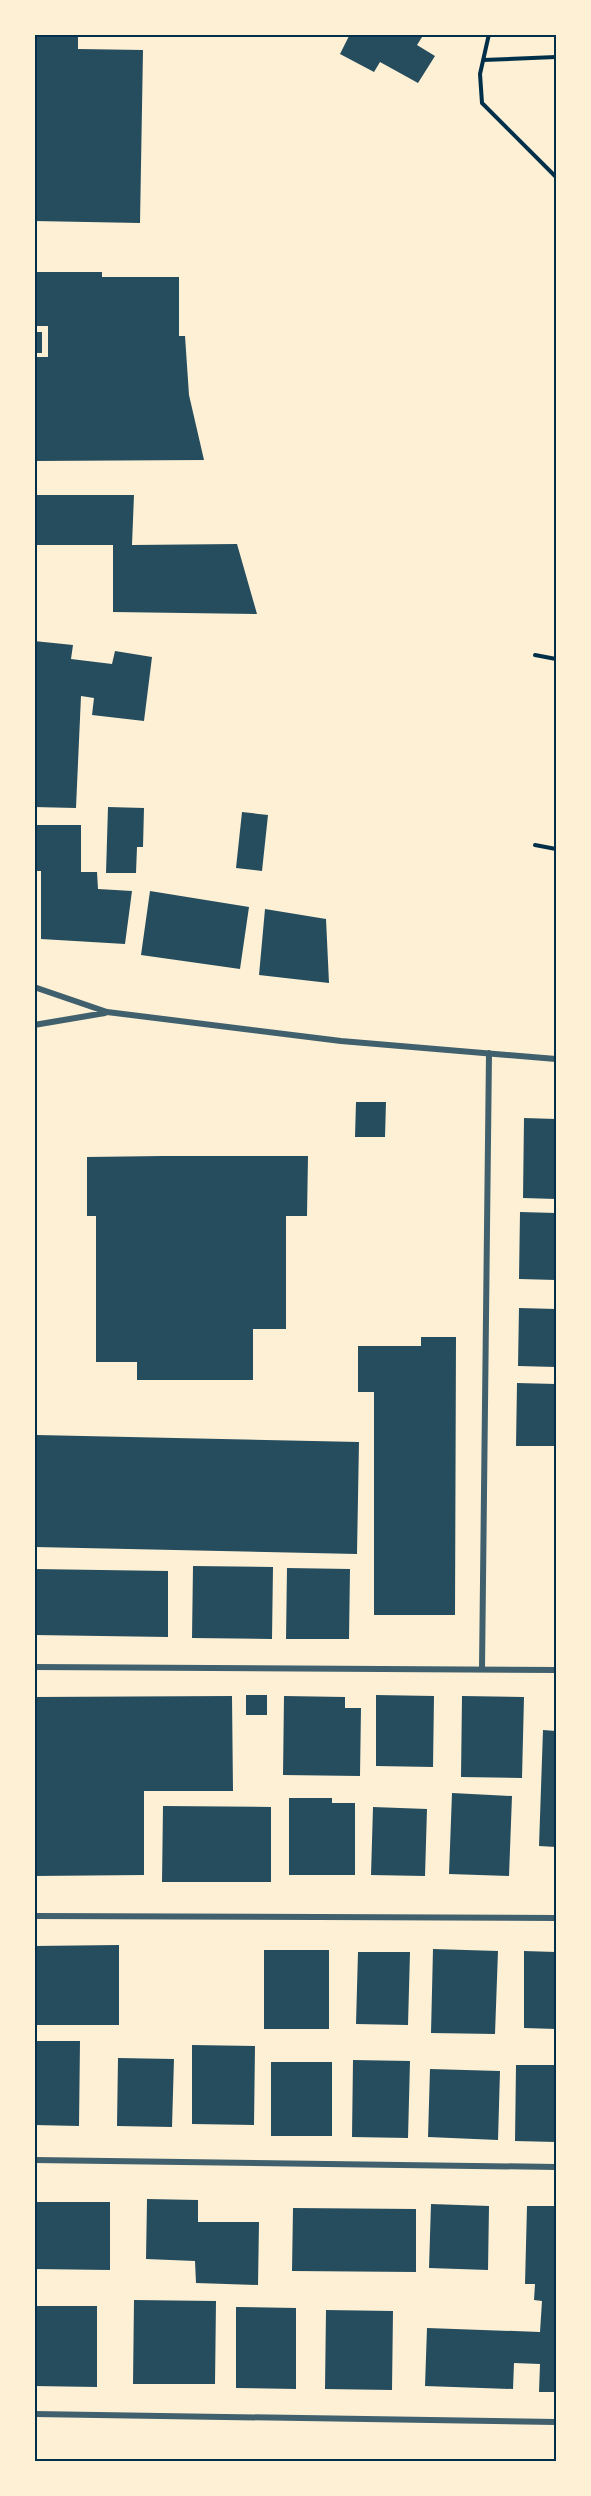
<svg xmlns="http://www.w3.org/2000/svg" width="591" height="2496" font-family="'Varela Round',sans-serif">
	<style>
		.building { fill: #264d5e }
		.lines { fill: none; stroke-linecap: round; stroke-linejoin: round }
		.path { stroke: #003049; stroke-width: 4 }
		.minor { stroke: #3f606c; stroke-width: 6 }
		.neatline { fill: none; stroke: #003049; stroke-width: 2 }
	</style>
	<rect width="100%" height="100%" fill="#fdf0d5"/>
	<path class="building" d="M34,34H78V49L143,50L140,223L34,221Z
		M350,34H424L417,45L435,56L418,83L380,62L374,72L340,54Z
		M34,272H102V277H179V336H185L189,395L204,460L34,461V357H48V326H34Z
		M34,332H42V353H34Z
		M34,495H134L132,545L237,544L257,614L113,612V545H34Z
		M34,641L73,645L71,659L112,664L115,651L152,657L144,721L92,715L94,698L81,696L76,808L34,807Z
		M108,807L144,808L143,847H137L136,873H106Z
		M242,812L268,815L262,871L236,868Z
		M34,825H81V872H97L98,889L132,891L125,944L41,939V871H34Z
		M150,891L249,907L240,969L141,955Z
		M265,909L326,919L329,983L259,975Z
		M356,1102H386L385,1137H355Z
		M524,1118L556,1119V1199L523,1198Z
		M163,1156H308L307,1216H286V1329H253V1380H137V1362H96V1216H87V1157Z
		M520,1212L556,1213V1280L519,1279Z
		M519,1308L556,1309V1367L518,1366Z
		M421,1337H456L455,1615H374V1392H358V1346H421Z
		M517,1383L556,1384V1446H516Z
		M37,1435L359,1442L357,1554L35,1547Z
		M193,1566L273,1567L272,1639L192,1638Z
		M287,1568L350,1569L349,1639H286Z
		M34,1569L168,1571V1637L34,1635Z
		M246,1695H267V1715H246Z
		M376,1695L434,1696L433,1767L376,1766Z
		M232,1696L233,1791H144V1875L34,1876V1697Z
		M284,1696L345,1697V1708H361L360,1776L283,1775Z
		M462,1696L524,1697L522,1778L461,1777Z
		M543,1730L556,1731V1847L539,1846Z
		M452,1793L512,1796L509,1876L449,1874Z
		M289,1798H332V1803H355V1875H289Z
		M163,1806L271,1807V1882H162Z
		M373,1807L427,1809L425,1876L371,1875Z
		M119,1945V2025H34V1946Z
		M433,1949L498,1951L495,2034L431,2033Z
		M264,1950H329V2029H264Z
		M524,1951L556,1952V2029L524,2028Z
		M358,1952H410L408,2025L356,2024Z
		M34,2041H80L79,2126L34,2125Z
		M192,2045L255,2046L254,2125L192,2124Z
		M118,2058L174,2059L172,2127L117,2126Z
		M353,2060L410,2061L408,2138L352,2137Z
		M271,2062H332V2136H271Z
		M516,2065H556V2142L515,2141Z
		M430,2069L500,2071L498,2140L428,2137Z
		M147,2199L198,2200V2222H259L258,2285L196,2283L195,2261L146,2259Z
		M34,2202H110V2270L34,2269Z
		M431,2204L489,2206L488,2270L429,2268Z
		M527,2206H556V2392H539L540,2364L514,2363L513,2389L425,2386L427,2328L540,2332L542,2301L534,2300L535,2284H525Z
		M293,2208L416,2209V2272L292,2271Z
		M134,2300L216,2301L215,2384H133Z
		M34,2306H97V2387L34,2386Z
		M236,2307L296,2308V2389L236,2388Z
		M326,2310L393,2311L392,2390L325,2389Z"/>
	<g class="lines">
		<path class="path" d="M489,34L480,74L482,103L556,177
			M483,60L556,57
			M535,655L556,659
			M535,845L556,849"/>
		<path class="minor" d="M34,987L107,1012L341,1041L556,1059
			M34,1025L105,1013
			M34,1667L556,1670
			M482,1669L489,1053
			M34,1916L556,1918
			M34,2160L556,2167
			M34,2414L556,2422"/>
	</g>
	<rect width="591" height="2496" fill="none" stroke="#fdf0d5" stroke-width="72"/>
	<rect x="36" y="36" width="519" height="2424" class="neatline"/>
</svg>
